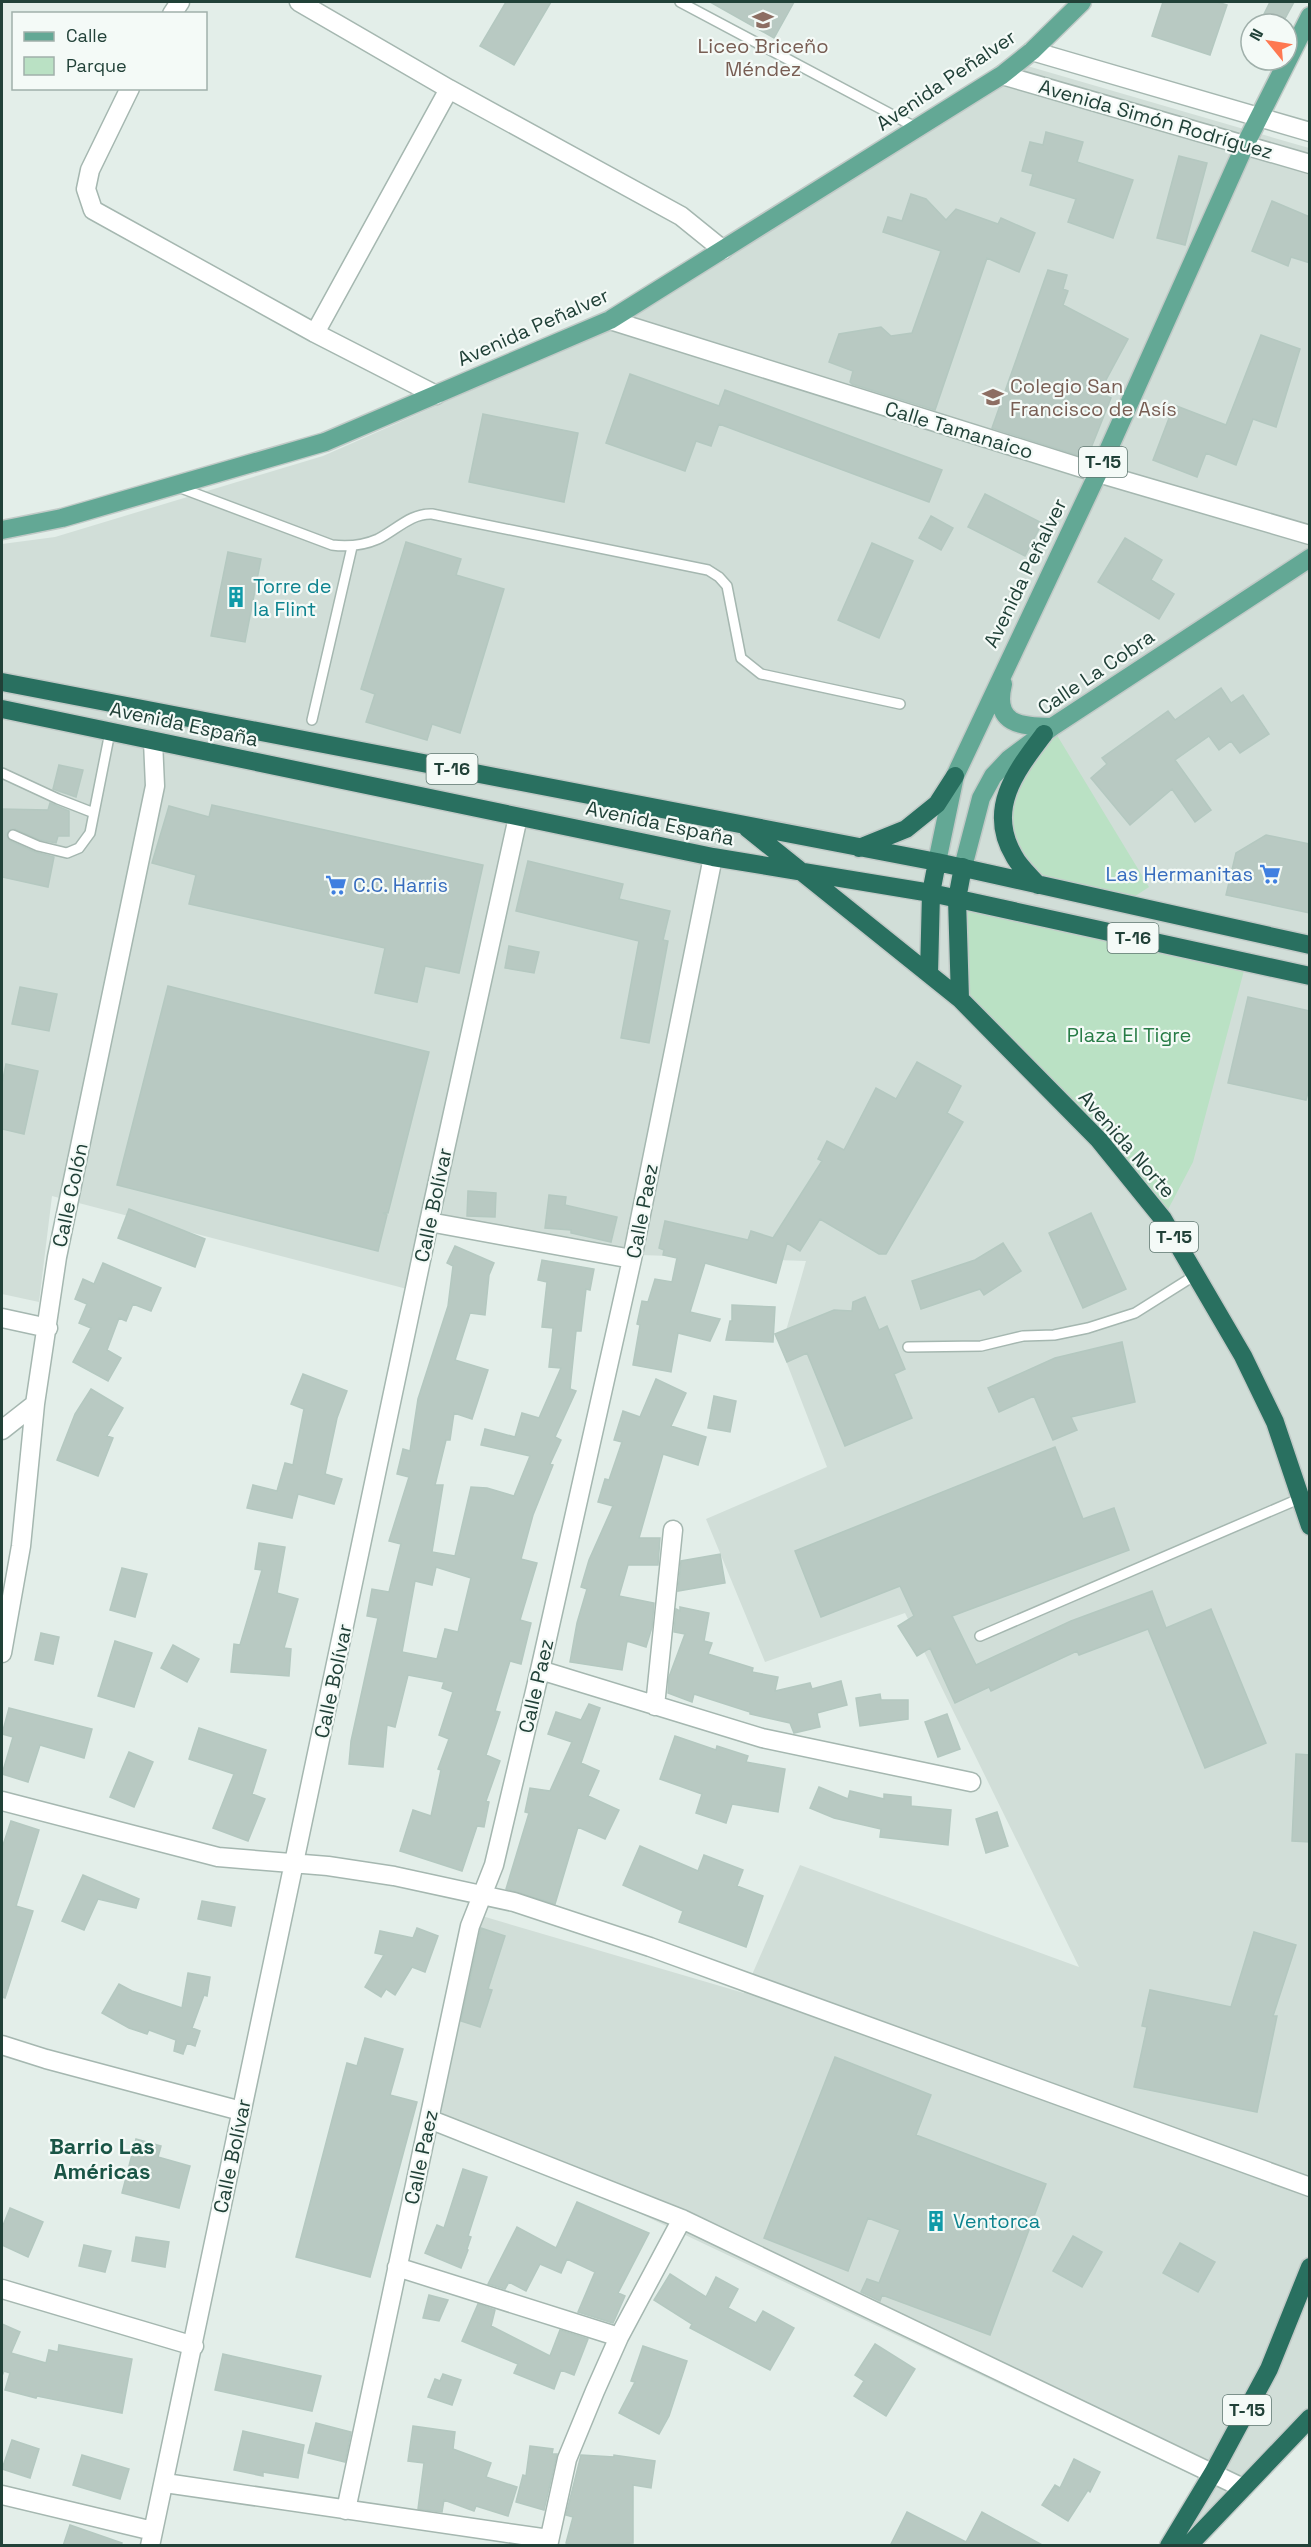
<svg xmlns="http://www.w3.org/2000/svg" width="1311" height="2547" font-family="'Space Grotesk',sans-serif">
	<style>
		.built { fill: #d1ded8 }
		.green { fill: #bae1c4 }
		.building { fill: #b8c9c2; stroke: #b4c8c0; stroke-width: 1.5; fill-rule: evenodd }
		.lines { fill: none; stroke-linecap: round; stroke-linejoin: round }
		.lane-casing { stroke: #a5b7b0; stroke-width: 12 }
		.street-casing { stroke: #a5b7b0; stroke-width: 21 }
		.primary-casing { stroke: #c1cac7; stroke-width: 21 }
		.highway-casing { stroke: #c1cac7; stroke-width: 21 }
		.lane { stroke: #fff; stroke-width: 9 }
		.street { stroke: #fff; stroke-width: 18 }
		.primary { stroke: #63a895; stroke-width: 18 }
		.highway { stroke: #297060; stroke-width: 18 }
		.labels { text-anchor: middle; stroke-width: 4.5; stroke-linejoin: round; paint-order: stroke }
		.shield { fill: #f4faf7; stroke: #607871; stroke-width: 1.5 }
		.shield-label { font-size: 18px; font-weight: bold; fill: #214138 }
		.education-label { font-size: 20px; fill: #785e54; stroke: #f4faf7 }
		.street-label { font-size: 20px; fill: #214138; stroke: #f4faf7 }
		.culture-label { font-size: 20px; fill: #0d838f; stroke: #f4faf7; text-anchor: start }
		.shop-label { font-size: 20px; fill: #366cbe; stroke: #f4faf7; text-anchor: end }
		.park-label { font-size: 20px; fill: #277c46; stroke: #f4faf7 }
		.quarter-label { font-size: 22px; font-weight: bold; fill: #1a5546; stroke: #f4faf7 }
	</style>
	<rect width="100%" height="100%" fill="#e3eee9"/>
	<path class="built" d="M1024,65L1309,148V2409L1182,2545H1174L1213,2485L434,2116L482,1916L744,1993L800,1865L1079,1967L905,1613L765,1662L706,1519L827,1467L781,1348L806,1261L641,1255L423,1217L407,1289L52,1196L39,1302L2,1294V544L55,537L323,456L603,332Z"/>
	<path class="green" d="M1052,727L1149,887L1123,904L1038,885L1014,857L1009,783Z
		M957,899L1246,963L1193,1162L1163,1219L960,999Z"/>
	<path class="building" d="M506,2H551L514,65L480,46Z
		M710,2H794L774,38Z
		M1163,2H1217L1227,5L1210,55L1152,36Z
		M1270,2H1294L1282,24H1259Z
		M1046,132L1083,142L1077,162L1133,180L1113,238L1068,222L1076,199L1030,185L1033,174L1022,171L1030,142L1043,145Z
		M1179,156L1207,163L1185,245L1157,238Z
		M911,194L926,199L946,220L956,209L998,224L1001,218L1035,233L1019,272L987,258L935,410L852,384L850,382L853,371L829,362L839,334L881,327L891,336L912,333L941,251L883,232L888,217L902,221Z
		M1272,201L1310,217V263L1291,257L1288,266L1252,251Z
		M1048,270L1067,275L1063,289L1068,291L1063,305L1128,339L1099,393L1111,398L1087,458L992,428Z
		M1261,335L1300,349L1276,427L1253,419L1236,465L1206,453L1197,477L1153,460L1174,405L1226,425Z
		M630,374L719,406L725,390L942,470L929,502L719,424L711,446L696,441L685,471L606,443Z
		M483,414L578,433L564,502L469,482Z
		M985,494L1042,523L1025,556L968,527Z
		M931,516L953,528L941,550L919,538Z
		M1125,538L1162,560L1151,580L1174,594L1159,619L1098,582Z
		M406,542L461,559L456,575L504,589L460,733L432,724L427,740L366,722L375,694L361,689Z
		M872,543L913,561L879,638L838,620Z
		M228,552L261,559L245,642L211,636Z
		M1221,688L1231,703L1243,695L1269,734L1240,753L1231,741L1219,750L1209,736L1175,760L1211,810L1195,822L1172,789L1130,825L1091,778L1107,764L1102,758L1168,711L1175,720Z
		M59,765L83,770L76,797L53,789Z
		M50,803L69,811V836H58L56,843L40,840L15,829L9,830L6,835L10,841L35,852L54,857L48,887L2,877V809L48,810Z
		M212,805L483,865L459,973L425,966L417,1002L375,993L385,948L189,904L196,875L152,863L169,806L209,817Z
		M1266,835L1310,844V913L1226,895L1236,853Z
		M528,861L623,884L619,899L670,911L663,940L668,941L649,1043L621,1038L639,941L516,911Z
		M509,946L539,952L534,973L505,968Z
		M168,986L429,1052L388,1213H383L387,1215L378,1251L117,1185Z
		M20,987L57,994L49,1031L12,1024Z
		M1248,997L1310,1011V1085L1306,1100L1228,1083Z
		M917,1062L961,1086L947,1113L963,1122L886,1254H879L820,1219L800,1251L787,1243L776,1283L705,1263L690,1312L720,1319L710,1341L678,1333L671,1372L633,1365L640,1325L637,1324L642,1301L648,1302L655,1279L672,1282L677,1258L663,1255L664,1250L659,1248L665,1221L748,1240L751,1231L773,1238L822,1161L818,1159L827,1141L844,1150L876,1088L896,1099Z
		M6,1064L38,1071L24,1134L2,1129V1084Z
		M468,1191L496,1193L495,1217L467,1216Z
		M549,1195L566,1197L565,1205L617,1217L611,1242L571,1233V1230L545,1228Z
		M129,1209L205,1239L195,1267L118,1238Z
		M1091,1213L1126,1289L1083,1308L1049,1233Z
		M1003,1243L1021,1271L984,1295L980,1289L921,1309L912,1281L975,1260Z
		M455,1246L494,1263L489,1275L485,1315L470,1313L455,1360L488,1370L472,1419L454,1413L450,1440H446L435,1485H443L432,1552L455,1556L471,1487L487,1488L514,1496L530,1456L481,1445L485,1429L515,1437L522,1413L539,1418L561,1368L549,1367L553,1328L542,1327L547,1282L538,1280L542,1260L594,1269L590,1290L586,1289L581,1331H576L570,1389L576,1391L555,1437L561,1440L550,1464L553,1465L533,1515L521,1559L537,1563L520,1620L531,1623L521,1664L510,1661L495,1711L500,1712L486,1755L500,1761L486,1801L489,1802L484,1827L477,1826L462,1871L400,1851L413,1810L431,1816L441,1770L438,1769L449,1739L439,1735L453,1692L442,1688L444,1682L408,1675L395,1727L387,1725L383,1767L349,1764L351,1741L378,1618L367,1616L372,1589L389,1592L401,1544L389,1541L409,1477L397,1474L403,1449L410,1451L418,1399L448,1306L453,1266L447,1263ZM436,1567L471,1578L458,1632L445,1629L437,1659L402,1652L415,1581L432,1585Z
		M103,1263L161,1288L151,1311L133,1304L126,1321L119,1318L107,1350L121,1358L108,1381L73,1362L91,1328L79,1323L87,1304L75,1299L83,1279L94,1284Z
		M865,1297L879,1330L887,1326L905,1369L894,1374L912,1418L845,1446L807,1353L787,1362L775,1334L834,1310L852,1311L853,1302Z
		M732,1305L775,1307L773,1342L726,1340L730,1321H732Z
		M1122,1342L1135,1402L1071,1417L1077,1430L1053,1440L1034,1396L999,1412L988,1388L1055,1358Z
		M303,1374L347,1391L337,1418L325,1474L342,1479L334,1504L298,1494L292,1518L247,1508L253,1485L277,1491L285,1463L293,1465L304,1409L291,1404Z
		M656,1379L686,1393L671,1426L706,1437L698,1465L663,1454L639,1538H660L658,1565H628L619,1596L654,1603L652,1627L646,1647L627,1641L622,1670L570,1662L577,1623L587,1589L581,1587L589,1560L613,1506L598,1502L605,1479L609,1480L622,1442L614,1440L623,1411L640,1417Z
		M91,1389L123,1408L107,1436L113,1438L98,1476L57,1460L75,1414Z
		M714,1396L736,1401L730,1432L708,1428Z
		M1055,1447L1083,1519L1114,1508L1129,1550L952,1616L976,1665L1071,1621L1152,1591L1166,1628L1211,1609L1266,1743L1205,1768L1148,1629L1079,1655L1077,1651L991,1691L989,1687L955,1703L930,1648L917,1656L898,1626L914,1616L900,1586L821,1617L795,1551Z
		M259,1543L285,1547L277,1593L298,1599L284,1648L291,1649L289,1676L231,1672L234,1644L240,1645L262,1570L255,1569Z
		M720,1554L725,1583L678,1591L681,1561Z
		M122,1568L147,1574L135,1617L110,1610Z
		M680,1607L709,1613L704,1641L712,1643L708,1654L753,1668L752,1672L778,1677L775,1691L810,1683L812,1689L841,1681L847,1705L817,1713L820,1727L794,1733L790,1723L750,1714V1712L694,1694L692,1702L668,1693L669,1677L685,1634L674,1632L676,1609L680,1611Z
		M41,1633L59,1637L53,1664L35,1660Z
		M115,1641L152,1653L134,1707L98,1696Z
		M173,1645L199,1659L187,1682L161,1668Z
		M880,1694L881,1700H908V1719L860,1726L856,1698Z
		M589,1704L600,1708L581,1763L599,1771L588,1796L619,1810L605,1839L578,1827L555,1904L506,1889L529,1813L525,1812L530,1788L550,1791L572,1742L548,1734L556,1712L581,1720Z
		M9,1708L92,1729L84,1758L40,1745L28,1782L2,1774L13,1737L2,1734Z
		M947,1714L960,1749L938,1757L925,1722Z
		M199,1728L266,1750L252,1794L265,1799L248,1841L213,1828L234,1774L189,1759Z
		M675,1736L716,1750L717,1746L748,1756L746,1762L785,1769L778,1812L732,1804L726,1823L696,1813L702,1794L660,1779Z
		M129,1752L153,1762L134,1807L110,1797Z
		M1296,1754L1310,1755V1842L1292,1841Z
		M819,1787L848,1799L850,1791L884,1799V1794L911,1797V1806L951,1810L948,1845L880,1837L881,1829L834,1818L810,1808Z
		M997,1812L1008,1846L986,1853L976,1819Z
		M11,1821L39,1830L16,1906L33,1911L5,1998L2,1997V1848Z
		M640,1846L698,1871L704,1855L743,1870L737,1886L763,1896L746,1947L679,1922L683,1911L623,1885Z
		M83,1875L139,1899L136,1908L98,1899L84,1930L62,1921Z
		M202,1901L235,1907L231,1926L198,1919Z
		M417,1928L438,1936L425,1972L412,1967L395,1995L386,1989L381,1997L365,1987L384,1955L375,1953L380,1931L413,1938Z
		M481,1928L505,1936L488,1989L492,1990L480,2027L461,2021Z
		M1254,1932L1296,1945L1273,2016H1277L1257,2112L1134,2087L1147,2027L1142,2026L1150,1990L1231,2007Z
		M188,1973L210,1977L207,1996L204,1995L192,2028L200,2031L195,2046L187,2043L183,2054L174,2051L176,2040L149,2030L147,2034L129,2028L102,2013L119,1984L132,1991L182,2008Z
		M365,2038L403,2049L390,2095L417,2102L370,2277L296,2257L347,2063L357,2066Z
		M835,2057L931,2095L916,2135L1046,2184L990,2335L882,2295L880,2301L861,2292L867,2279L879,2283L900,2230L868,2218L848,2271L764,2238Z
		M136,2139L161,2146L158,2157L190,2166L179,2208L122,2193Z
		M463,2169L487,2177L468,2236L471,2237L467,2249L468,2250L461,2268L425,2253L437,2225L444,2228Z
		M577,2202L649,2233L618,2293L625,2296L613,2323L578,2312L595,2272L567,2259L561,2273L540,2264L526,2291L509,2282L505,2289L488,2284L517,2227L556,2248Z
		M10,2208L43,2222L28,2257L2,2245V2228Z
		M1073,2236L1102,2252L1082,2287L1053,2271Z
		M136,2237L169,2242L165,2267L132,2261Z
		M1180,2243L1215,2262L1198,2292L1163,2273Z
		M84,2245L111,2251L105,2272L79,2266Z
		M670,2274L706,2297L716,2277L738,2289L728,2308L756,2323L763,2311L794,2328L770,2370L690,2328L692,2324L654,2300Z
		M429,2295L448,2300L439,2321L423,2318Z
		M478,2304L495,2310L491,2326L550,2356L560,2330L588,2339L574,2375L561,2370L554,2389L514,2373L518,2364L462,2341Z
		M2,2324L20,2332L11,2353L46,2363L49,2350L58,2352L59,2345L132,2359L122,2413L37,2396L36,2398L5,2390L10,2373L4,2371L2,2376Z
		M875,2344L915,2369L886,2416L854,2396L864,2381L855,2375Z
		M643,2346L687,2361L669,2416L659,2434L619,2413L635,2382L631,2381Z
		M223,2354L321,2376L312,2411L215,2390Z
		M443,2374L461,2380L452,2405L428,2397L435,2379L440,2381Z
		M316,2423L351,2432L345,2462L308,2453Z
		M413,2426L455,2432L453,2449L491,2463L486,2477L517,2487L508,2516L476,2506L474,2511L444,2500L442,2512L418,2509L424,2463L408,2461Z
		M243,2431L304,2445L298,2478L263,2472V2476L234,2470Z
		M12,2440L39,2449L30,2478L2,2469Z
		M530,2446L553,2449L552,2454H557L544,2510L516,2502L523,2475L526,2476Z
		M82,2455L129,2469L120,2499L73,2485Z
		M581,2455L614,2457V2455L655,2461L651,2488L633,2485V2543L575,2546L566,2543L573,2517L566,2515Z
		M1074,2459L1100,2472L1090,2492L1088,2490L1068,2521L1042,2505L1055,2485L1060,2488Z
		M907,2512L966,2542L982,2512L1044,2546H890Z
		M70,2525L122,2543L121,2546H63Z"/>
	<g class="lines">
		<defs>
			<path id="lane" d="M680,2L917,128
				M178,487L332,545C348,547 362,546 378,539C396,530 411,513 432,514L708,570L719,577L727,586L741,658L761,674L900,704
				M312,720L352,547
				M2,773L58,799L94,813
				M13,835L38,846L67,853L79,848L90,833L110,732
				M908,1347L981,1346L1023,1336L1054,1335L1088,1328L1135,1313L1197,1274
				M980,1636L1301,1498"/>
			<path id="street" d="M299,2L449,89L681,216L723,250
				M172,14L180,2
				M1032,51L1310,132
				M1002,75L1310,164
				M130,88L90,170L86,189L93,210L315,333L436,395
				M610,320L1098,473L1310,535
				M315,333L449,89
				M429,1222L632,1259
				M2,1318L48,1328
				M2,1430L35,1404
				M2,1653L21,1546L35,1404L57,1257L155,786L153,741
				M540,1670L762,1738L971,1782
				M655,1706L673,1530
				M2,1801L218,1857L328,1866L394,1876L514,1902L650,1947L1310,2187
				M2,2045L46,2059L241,2111
				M429,2119L682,2219L1243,2488
				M397,2267L619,2337
				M2,2289L194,2346
				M165,2483L549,2539
				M2,2495L153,2531
				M346,2510L470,1926L494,1865L540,1670L632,1259L713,857
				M150,2546L429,1222L518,817
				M548,2546L567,2459L595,2391L619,2337L682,2219"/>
			<path id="primary" d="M2,530L62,518L325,442L610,320L1002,75L1032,51L1082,2
				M1003,684C993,725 1020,726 1052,727
				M937,862L955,776L1098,473L1245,145L1310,16
				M963,867L981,798L993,776L1009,759L1052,727L1310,558"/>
			<path id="highway" d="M2,682L937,862L1310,945
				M2,709L713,857L931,893L1310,976
				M747,828L960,999L1099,1140L1163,1219L1243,1356L1275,1422L1310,1526
				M859,848L906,829L937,804L955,776
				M1038,885C1030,876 1019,866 1014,856C986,809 1016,771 1044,734
				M929,974L931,893L937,862
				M960,999L957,899L963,867
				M1169,2546L1213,2473L1269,2369L1310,2267
				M1188,2546L1310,2418"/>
		</defs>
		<use href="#lane" class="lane-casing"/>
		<use href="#street" class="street-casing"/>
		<use href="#primary" class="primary-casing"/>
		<use href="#highway" class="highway-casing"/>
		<use href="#lane" class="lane"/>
		<use href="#street" class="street"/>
		<use href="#primary" class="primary"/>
		<use href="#highway" class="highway"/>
	</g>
	<defs>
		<symbol id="school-bare" viewBox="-9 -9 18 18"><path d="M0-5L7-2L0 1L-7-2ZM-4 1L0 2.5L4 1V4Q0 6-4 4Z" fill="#8d6e63" stroke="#f4faf7" stroke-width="2.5" paint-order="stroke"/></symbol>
		<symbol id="building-bare" viewBox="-9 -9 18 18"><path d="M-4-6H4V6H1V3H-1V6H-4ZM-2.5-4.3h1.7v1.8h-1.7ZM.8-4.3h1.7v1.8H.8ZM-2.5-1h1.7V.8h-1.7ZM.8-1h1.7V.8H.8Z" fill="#0f9aa8" stroke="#f4faf7" stroke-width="2.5" paint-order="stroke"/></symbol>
		<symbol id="supermarket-bare" viewBox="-9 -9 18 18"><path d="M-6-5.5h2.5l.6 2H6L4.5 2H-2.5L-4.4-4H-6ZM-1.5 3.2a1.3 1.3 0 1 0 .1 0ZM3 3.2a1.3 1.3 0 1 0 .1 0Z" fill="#3f7fe0" stroke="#f4faf7" stroke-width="2.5" paint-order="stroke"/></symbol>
	</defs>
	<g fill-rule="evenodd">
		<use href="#school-bare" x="748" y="5" width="30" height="30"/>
		<use href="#school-bare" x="978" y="382" width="30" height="30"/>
		<use href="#building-bare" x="221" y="582" width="30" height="30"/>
		<use href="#supermarket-bare" x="1255" y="859" width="30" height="30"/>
		<use href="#supermarket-bare" x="321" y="870" width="30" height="30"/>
		<use href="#building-bare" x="921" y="2206" width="30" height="30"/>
	</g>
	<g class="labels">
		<g class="shield">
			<rect x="1079" y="447" width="48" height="30" rx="4.5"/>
			<rect x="426.5" y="754" width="51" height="30" rx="4.5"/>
			<rect x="1107.5" y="923" width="51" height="30" rx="4.5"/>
			<rect x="1150" y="1222" width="48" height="30" rx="4.5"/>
			<rect x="1223" y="2395" width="48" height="30" rx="4.5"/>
		</g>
		<g class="shield-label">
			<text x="1103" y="468">T-15</text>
			<text x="452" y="775">T-16</text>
			<text x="1133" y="944">T-16</text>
			<text x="1174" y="1243">T-15</text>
			<text x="1247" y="2416">T-15</text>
		</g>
		<g class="education-label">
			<text x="763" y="53">Liceo Briceño<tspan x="763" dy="23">Méndez</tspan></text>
			<text x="1010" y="393" text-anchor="start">Colegio San<tspan x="1010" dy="23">Francisco de Asís</tspan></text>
		</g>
		<g class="street-label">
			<text transform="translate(946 80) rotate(-34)" y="7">Avenida Peñalver</text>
			<text transform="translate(1156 119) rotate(16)" y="7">Avenida Simón Rodríguez</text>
			<text transform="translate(533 327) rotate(-24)" y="7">Avenida Peñalver</text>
			<text transform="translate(959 430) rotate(17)" y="7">Calle Tamanaico</text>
			<text transform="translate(1025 573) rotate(-64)" y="7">Avenida Peñalver</text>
			<text transform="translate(1096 672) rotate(-34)" y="7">Calle La Cobra</text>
			<text transform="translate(184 724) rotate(12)" y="7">Avenida España</text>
			<text transform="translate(660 823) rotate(12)" y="7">Avenida España</text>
			<text transform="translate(1127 1144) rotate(49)" y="7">Avenida Norte</text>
			<text transform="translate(70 1195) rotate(-78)" y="7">Calle Colón</text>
			<text transform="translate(433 1205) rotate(-78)" y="7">Calle Bolívar</text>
			<text transform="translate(642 1211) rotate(-79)" y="7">Calle Paez</text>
			<text transform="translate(333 1681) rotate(-78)" y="7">Calle Bolívar</text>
			<text transform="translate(536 1686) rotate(-77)" y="7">Calle Paez</text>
			<text transform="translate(232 2156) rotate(-78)" y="7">Calle Bolívar</text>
			<text transform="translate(421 2157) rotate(-78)" y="7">Calle Paez</text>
		</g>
		<g class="culture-label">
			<text x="253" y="593">Torre de<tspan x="253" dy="23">la Flint</tspan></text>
			<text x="953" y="2228">Ventorca</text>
		</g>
		<g class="shop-label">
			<text x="1253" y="881">Las Hermanitas</text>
			<text x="353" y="892" text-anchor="start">C.C. Harris</text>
		</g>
		<g class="park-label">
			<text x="1129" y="1042">Plaza El Tigre</text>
		</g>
		<g class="quarter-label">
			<text x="102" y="2154">Barrio Las<tspan x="102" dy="25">Américas</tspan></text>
		</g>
	</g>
	<rect width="1311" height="2547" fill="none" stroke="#214138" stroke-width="6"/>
	<rect x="12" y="12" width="195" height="78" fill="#f4faf7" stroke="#a0b0ab" stroke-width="1.5"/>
	<rect x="24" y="32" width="30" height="9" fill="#63a895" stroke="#a0b0ab" stroke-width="1.5"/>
	<text x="66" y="42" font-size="18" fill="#214138">Calle</text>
	<rect x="24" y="57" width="30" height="18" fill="#bae1c4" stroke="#a0b0ab" stroke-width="1.5"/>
	<text x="66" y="72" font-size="18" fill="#214138">Parque</text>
	<g transform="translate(1269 42) rotate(300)"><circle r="28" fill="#f4faf7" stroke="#a0b0ab" stroke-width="1.5"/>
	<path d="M0-4.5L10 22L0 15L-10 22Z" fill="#fe7851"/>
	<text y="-9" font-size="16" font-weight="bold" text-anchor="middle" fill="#214138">N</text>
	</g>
</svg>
